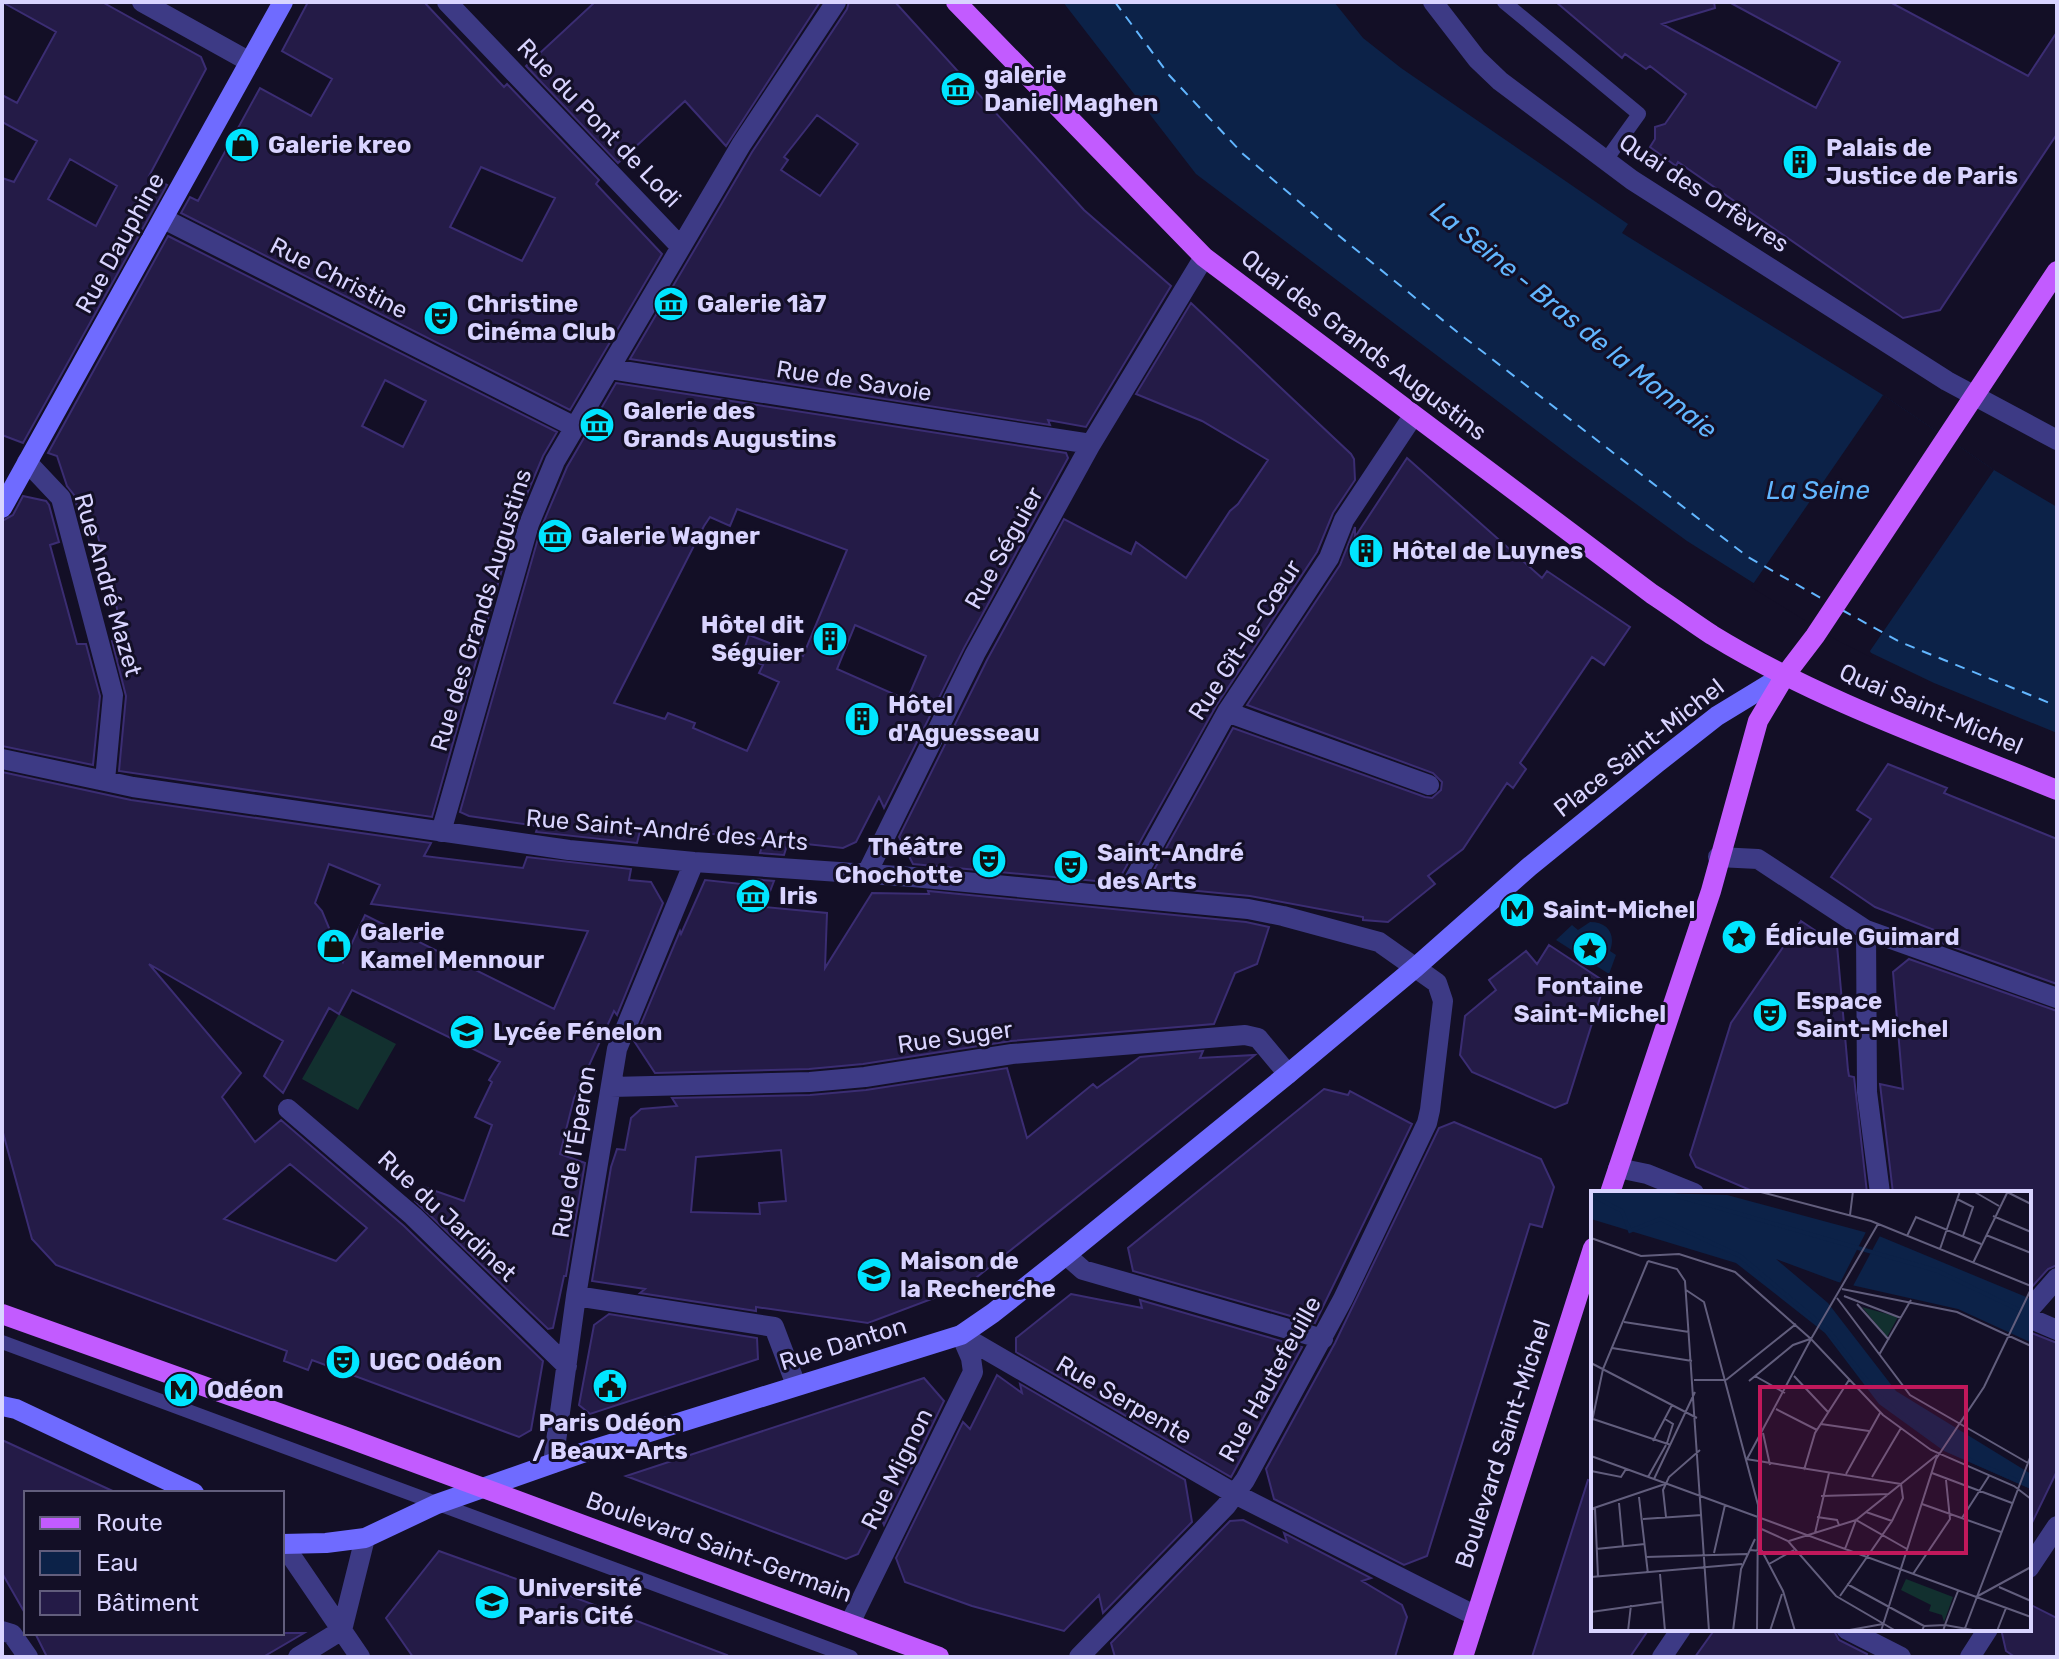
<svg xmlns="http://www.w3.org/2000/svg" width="2059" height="1659" font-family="Rubik,sans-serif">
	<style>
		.green { fill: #12302f }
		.water { fill: #0c2248 }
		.pier { fill: #130f26 }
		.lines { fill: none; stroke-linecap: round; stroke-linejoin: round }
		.ferry { stroke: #62b6ff; stroke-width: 2; stroke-dasharray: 10 8; stroke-linecap: butt }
		.building { fill: #241b47; stroke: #3b2d73; stroke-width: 2; fill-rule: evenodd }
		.lane { stroke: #3d3a85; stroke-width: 14 }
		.street { stroke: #3d3a85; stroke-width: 20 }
		.secondary { stroke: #6f6bff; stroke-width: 20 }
		.primary { stroke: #c25bff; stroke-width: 20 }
		.labels { text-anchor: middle; stroke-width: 6; stroke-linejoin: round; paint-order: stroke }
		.poi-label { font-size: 24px; font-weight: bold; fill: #d9d4ff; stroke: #130f26; text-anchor: start }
		.street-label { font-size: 24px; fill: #d9d4ff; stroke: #130f26 }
		.water-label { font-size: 26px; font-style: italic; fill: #62b6ff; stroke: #130f26 }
		.inset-river { fill: none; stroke: #0c2248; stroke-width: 4 }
		.inset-road { fill: none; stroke: #625e7d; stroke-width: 2 }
		.view { fill: #c2185b; fill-opacity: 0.15; stroke: #c2185b; stroke-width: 4 }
		.inset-edge { fill: none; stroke: #d9d4ff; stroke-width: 4 }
	</style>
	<rect width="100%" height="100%" fill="#130f26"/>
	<path class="green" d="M339,1014L396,1044L358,1110L302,1079Z"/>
	<path class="water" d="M1063,2H1334L1363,38L1401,68L1628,224L1622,233L1883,395L1994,470L2057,507V733L1934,683L1842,639L1687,541L1573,458L1196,174Z
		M1590,922C1608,922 1616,934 1610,951L1616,955L1609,974L1556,940L1572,925L1578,930Z"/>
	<path class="pier" d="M1883,395L1994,470L1870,651L1873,658L1840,642L1751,587Z"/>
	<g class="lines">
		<path class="ferry" d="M1115,2L1169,75L1243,154L1338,235L1461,335L1748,557L1826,601
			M1842,610L1900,642L2057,706"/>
	</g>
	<path class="building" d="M2,2H102L201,57L206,69L149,176L167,185L23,443L2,435V178L14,182L37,141L2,122V95L17,103L56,32ZM70,159L117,186L96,226L48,199Z
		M308,2H424L504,87L507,84L599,180L596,184L662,254L570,410L181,213L190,197L198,201L260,88L311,116L332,79L282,51ZM481,167L555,198L522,261L450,227Z
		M595,2H820L726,146L685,101L618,163L526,66Z
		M849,2H895L1084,210L1171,286L1086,427L1048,420L1050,425L630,359L752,152L847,9ZM817,115L858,144L820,196L781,170L788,160L784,157Z
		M1556,2H1714L1715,8L1662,24L1816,108L1840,62L1729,2H1890L2028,76L2057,32V134L1940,310L1903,318L1678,162L1676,166L1650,147L1655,139V127L1665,124L1686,94L1650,66L1646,69L1625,54L1622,58Z
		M168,236L557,432L543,456L516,520L432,817L119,771L126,696L112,641L125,639L96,529L84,533L74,495L67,486L57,456L48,453ZM385,380L426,401L403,447L362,426Z
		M1191,303L1351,454L1354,459L1355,480L1333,513L1317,552L1216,706L1117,883L913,864L899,837L987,660L1064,519L1131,554L1136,542L1186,578L1230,511L1238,504L1268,460L1202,421L1136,394Z
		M616,383L1066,453L1068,458L964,648L884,808L879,797L856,842L843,848L788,842L784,855L760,853L764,839L641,827L637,843L536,832L538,826L469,816L460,812L541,528L567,467ZM737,509L847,550L803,656L749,635L742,656L763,665L759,673L779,682L747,751L693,728L695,723L668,713L665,719L614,703L704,526L710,517L730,526ZM855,625L926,656L907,700L837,669Z
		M1407,458L1542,578L1547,571L1630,627L1604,665L1592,657L1520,763L1526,769L1513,788L1507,783L1463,849L1428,876L1435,884L1388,922L1363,920V917L1250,896L1145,886L1233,728L1425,797L1432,798L1441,790L1442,782L1433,773L1247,705L1340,565L1355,527V537Z
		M23,496L46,501L49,505L59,542L50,545L77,644H86L100,696L93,765L2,746V521L13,515Z
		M1888,764L1947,788L1944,793L2057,839V984L1933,940L1942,933L1875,907L1831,877L1871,819L1857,810Z
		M2,772L131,800L431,843L424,856L523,868L527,857L631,869L629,880L651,882L663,903L617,1015L614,1011L574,1098L560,1154L585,1163L566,1276H564L553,1328L548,1329L415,1201L424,1187L464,1201L492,1125L475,1117L492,1082L489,1080L500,1062L352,990L339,1014L329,1008L283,1093L264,1076L283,1041L149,964L241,1073L222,1097L255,1142L281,1120L404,1226L543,1361L531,1430L519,1437L312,1360L308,1370L284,1361L287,1351L56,1265L32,1239L2,1129ZM329,864L380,885L371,904L588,931L554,1009L365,915L343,962L322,911L315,903ZM290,1164L367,1228L336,1261L224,1219Z
		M752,879L774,881L764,907L827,913L825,968L872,893L929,894L928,891L1246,922L1269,927L1257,964L1235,973L1214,1024L1011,1041L863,1064L809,1069L655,1073L634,1041L680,931L681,934L705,880L750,885Z
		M1801,921L1837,945L1848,1070L1849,1076L1854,1077L1867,1193H1757L1696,1167L1690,1155L1731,1023Z
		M1549,945L1605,982L1567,1103L1555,1108L1472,1072L1460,1055L1465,1016L1496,990L1489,980L1526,951L1537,964Z
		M1909,959L2057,1011V1265L2048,1269L2029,1290V1193H1893L1880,1084L1903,1089L1893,972Z
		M1203,1051L1200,1058L1255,1055L957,1293L950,1292L868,1323L756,1307V1311L640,1293L645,1289L592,1281L611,1167L617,1149L625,1150L631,1118L641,1109L677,1106L672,1098L810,1095L866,1090L1007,1068L1027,1138L1093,1084L1097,1088L1140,1057ZM781,1150L786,1201L759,1203L760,1214L691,1212L696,1157Z
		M1324,1089L1348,1095L1350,1091L1412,1124L1315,1323L1133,1271L1128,1248Z
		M1454,1122L1541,1159L1554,1187L1542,1227L1530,1224L1427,1556L1404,1565L1274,1499L1266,1469L1335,1343L1439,1128Z
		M1071,1294L1142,1308L1140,1300L1302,1347L1231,1477L1016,1352V1338Z
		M609,1314L757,1338L758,1359L590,1414L579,1405L594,1325Z
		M2029,1332L2057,1343V1471L2029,1529Z
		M997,1375L1022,1393L1020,1384L1185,1480L1192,1522L1103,1613L1099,1595L1064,1631L972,1606L905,1582L896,1558L963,1422L970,1429Z
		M924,1378L944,1401L884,1525L879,1513L858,1554L846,1559L626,1476Z
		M2,1440L117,1493H26V1615L2,1573Z
		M1588,1480L1593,1481V1629H1649L1630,1657H1532Z
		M1243,1520L1287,1542L1284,1533L1371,1578L1362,1581L1402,1605L1407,1617L1395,1657H1115L1111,1643L1230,1521Z
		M439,1551L522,1581L523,1578L727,1655L726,1657H413L386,1618Z
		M2029,1604L2057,1618V1657H2015L2006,1651L2001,1629H2029Z
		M1715,1629H1833L1839,1640L1867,1654L1866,1657H1695Z
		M35,1633H304L263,1657H47Z"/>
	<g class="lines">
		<path class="lane" d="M1504,2L1639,114L1606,160
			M2,1342L851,1657"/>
		<path class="street" d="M142,2L250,62
			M447,2L680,246
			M1433,2L1477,59L1500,81L1632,180L1947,381L2057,440
			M164,219L575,427
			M610,369L1091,444
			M27,462L61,498L113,695L105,780
			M1227,712L1429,785
			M2,759L133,787L569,850L694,862L913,877L1248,909L1283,916L1379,942L1437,983L1443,1001L1430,1110L1427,1123L1343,1299L1245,1480L1226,1506L1079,1657
			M441,832L529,524L555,461L741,145L836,2
			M1718,857L1758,859L1866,930L2057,998
			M867,873L975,654L1091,444L1204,257
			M1125,896L1227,712L1329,558L1344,520L1413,416
			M1866,930L1867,1092L1880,1193
			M611,1087L810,1082L865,1077L1012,1054L1245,1035L1258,1038L1288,1074
			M288,1109L413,1216L567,1366
			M1618,1168L1647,1174L1694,1193
			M1066,1255L1083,1270L1323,1339
			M576,1296L774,1327L796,1385
			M2029,1310L2057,1278
			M2029,1318L2057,1330
			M961,1335L1235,1494L1476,1616
			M553,1463L576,1296L617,1049L694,862
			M283,1544L360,1657
			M2029,1568L2057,1526
			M850,1623L973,1372L971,1358L961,1335
			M1846,1629L1901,1657
			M342,1630L365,1538
			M2,1631L12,1634L28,1657
			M298,1657L342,1630
			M1662,1657L1681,1629
			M1970,1657L1988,1629"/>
		<path class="secondary" d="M2,508L283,2
			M2,1406L16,1409L194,1493
			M282,1544L326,1543L365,1538L437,1504L585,1452L961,1335L993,1313L1066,1255L1288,1074L1416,967L1529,867L1657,763L1717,716L1786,674"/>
		<path class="primary" d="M956,2L1204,257L1652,594C1672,607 1692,622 1712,635C1818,700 1942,743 2057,790
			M1610,1193L1711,891L1758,721L1786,674L1815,636L2057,271
			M2,1314L343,1436L939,1657
			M1463,1657L1593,1248"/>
	</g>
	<defs>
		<symbol id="museum-disc" viewBox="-11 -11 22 22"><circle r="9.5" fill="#00e5ff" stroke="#130f26"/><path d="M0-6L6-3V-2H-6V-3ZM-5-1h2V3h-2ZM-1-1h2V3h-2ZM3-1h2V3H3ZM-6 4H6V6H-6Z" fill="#111"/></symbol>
		<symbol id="shop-disc" viewBox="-11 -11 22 22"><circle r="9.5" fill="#00e5ff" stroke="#130f26"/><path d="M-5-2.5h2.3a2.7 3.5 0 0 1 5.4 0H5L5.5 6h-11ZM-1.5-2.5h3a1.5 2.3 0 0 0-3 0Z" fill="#111"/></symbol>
		<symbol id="building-disc" viewBox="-11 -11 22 22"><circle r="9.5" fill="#00e5ff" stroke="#130f26"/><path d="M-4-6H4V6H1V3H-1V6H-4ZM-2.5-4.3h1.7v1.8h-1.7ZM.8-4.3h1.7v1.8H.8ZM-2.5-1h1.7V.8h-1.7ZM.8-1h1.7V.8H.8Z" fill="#111"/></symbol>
		<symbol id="theatre-disc" viewBox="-11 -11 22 22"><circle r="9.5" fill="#00e5ff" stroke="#130f26"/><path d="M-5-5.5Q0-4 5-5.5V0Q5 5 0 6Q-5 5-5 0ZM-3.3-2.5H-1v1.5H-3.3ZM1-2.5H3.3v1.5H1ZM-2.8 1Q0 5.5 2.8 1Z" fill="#111"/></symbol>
		<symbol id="metro-disc" viewBox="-11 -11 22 22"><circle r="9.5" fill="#00e5ff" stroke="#130f26"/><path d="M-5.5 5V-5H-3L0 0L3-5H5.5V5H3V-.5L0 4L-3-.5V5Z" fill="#111"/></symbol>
		<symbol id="sight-disc" viewBox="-11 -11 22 22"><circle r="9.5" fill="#00e5ff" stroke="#130f26"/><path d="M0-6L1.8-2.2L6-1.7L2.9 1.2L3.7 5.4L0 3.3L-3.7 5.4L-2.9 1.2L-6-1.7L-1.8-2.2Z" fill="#111"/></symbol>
		<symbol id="school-disc" viewBox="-11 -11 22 22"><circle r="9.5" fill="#00e5ff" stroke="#130f26"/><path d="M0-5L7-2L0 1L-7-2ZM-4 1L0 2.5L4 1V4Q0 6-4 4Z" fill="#111"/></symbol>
		<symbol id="university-disc" viewBox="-11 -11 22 22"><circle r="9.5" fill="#00e5ff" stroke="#130f26"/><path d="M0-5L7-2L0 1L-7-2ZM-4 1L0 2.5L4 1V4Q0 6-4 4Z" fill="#111"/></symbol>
		<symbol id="civic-disc" viewBox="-11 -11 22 22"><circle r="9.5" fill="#00e5ff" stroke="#130f26"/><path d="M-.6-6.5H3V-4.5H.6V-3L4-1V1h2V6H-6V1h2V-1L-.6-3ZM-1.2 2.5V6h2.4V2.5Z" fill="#111"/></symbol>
	</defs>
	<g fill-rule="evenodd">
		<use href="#museum-disc" x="938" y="69" width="40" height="40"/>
		<use href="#shop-disc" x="222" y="125" width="40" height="40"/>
		<use href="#building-disc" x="1780" y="142" width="40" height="40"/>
		<use href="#museum-disc" x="651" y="284" width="40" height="40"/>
		<use href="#theatre-disc" x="421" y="298" width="40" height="40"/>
		<use href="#museum-disc" x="577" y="405" width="40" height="40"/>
		<use href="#museum-disc" x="535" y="516" width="40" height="40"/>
		<use href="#building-disc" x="1346" y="531" width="40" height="40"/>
		<use href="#building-disc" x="810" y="619" width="40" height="40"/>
		<use href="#building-disc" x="842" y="699" width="40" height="40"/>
		<use href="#theatre-disc" x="969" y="841" width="40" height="40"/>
		<use href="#theatre-disc" x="1051" y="847" width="40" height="40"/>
		<use href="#museum-disc" x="733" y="876" width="40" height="40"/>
		<use href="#metro-disc" x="1497" y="890" width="40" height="40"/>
		<use href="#sight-disc" x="1719" y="917" width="40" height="40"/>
		<use href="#shop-disc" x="314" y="926" width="40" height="40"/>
		<use href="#sight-disc" x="1570" y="929" width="40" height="40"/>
		<use href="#theatre-disc" x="1750" y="995" width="40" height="40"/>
		<use href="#school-disc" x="447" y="1012" width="40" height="40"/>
		<use href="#university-disc" x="854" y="1255" width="40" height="40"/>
		<use href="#theatre-disc" x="323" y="1342" width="40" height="40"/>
		<use href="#civic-disc" x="590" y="1366" width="40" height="40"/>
		<use href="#metro-disc" x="161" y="1370" width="40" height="40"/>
		<use href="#university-disc" x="472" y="1582" width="40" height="40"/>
	</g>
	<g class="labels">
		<g class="poi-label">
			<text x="984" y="83">galerie<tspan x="984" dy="28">Daniel Maghen</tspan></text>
			<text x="268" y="153">Galerie kreo</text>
			<text x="1826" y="156">Palais de<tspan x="1826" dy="28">Justice de Paris</tspan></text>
			<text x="467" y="312">Christine<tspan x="467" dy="28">Cinéma Club</tspan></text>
			<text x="697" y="312">Galerie 1à7</text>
			<text x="623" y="419">Galerie des<tspan x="623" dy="28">Grands Augustins</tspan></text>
			<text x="581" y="544">Galerie Wagner</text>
			<text x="1392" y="559">Hôtel de Luynes</text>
			<text x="804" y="633" text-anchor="end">Hôtel dit<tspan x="804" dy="28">Séguier</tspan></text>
			<text x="888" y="713">Hôtel<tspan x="888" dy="28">d'Aguesseau</tspan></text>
			<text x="963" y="855" text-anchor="end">Théâtre<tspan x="963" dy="28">Chochotte</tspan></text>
			<text x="1097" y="861">Saint-André<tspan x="1097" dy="28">des Arts</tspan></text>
			<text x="779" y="904">Iris</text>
			<text x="1543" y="918">Saint-Michel</text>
			<text x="360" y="940">Galerie<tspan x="360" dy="28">Kamel Mennour</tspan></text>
			<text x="1765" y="945">Édicule Guimard</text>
			<text x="1590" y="994" text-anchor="middle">Fontaine<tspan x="1590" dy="28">Saint-Michel</tspan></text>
			<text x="1796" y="1009">Espace<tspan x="1796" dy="28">Saint-Michel</tspan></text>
			<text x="493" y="1040">Lycée Fénelon</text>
			<text x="900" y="1269">Maison de<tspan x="900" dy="28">la Recherche</tspan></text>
			<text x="369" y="1370">UGC Odéon</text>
			<text x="207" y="1398">Odéon</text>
			<text x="610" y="1431" text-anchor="middle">Paris Odéon<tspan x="610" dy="28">/ Beaux-Arts</tspan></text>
			<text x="518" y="1596">Université<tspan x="518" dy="28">Paris Cité</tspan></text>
		</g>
		<g class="street-label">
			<text transform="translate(599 123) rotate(46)" y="8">Rue du Pont de Lodi</text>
			<text transform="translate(1704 193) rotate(33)" y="8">Quai des Orfèvres</text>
			<text transform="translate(120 243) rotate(-61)" y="8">Rue Dauphine</text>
			<text transform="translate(339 278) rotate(27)" y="8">Rue Christine</text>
			<text transform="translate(1364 345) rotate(37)" y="8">Quai des Grands Augustins</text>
			<text transform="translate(854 381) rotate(9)" y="8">Rue de Savoie</text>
			<text transform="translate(1004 548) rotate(-61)" y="8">Rue Séguier</text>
			<text transform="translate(108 585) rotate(74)" y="8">Rue André Mazet</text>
			<text transform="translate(481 610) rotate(-73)" y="8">Rue des Grands Augustins</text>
			<text transform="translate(1245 640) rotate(-57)" y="8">Rue Gît-le-Cœur</text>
			<text transform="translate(1931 709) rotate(23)" y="8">Quai Saint-Michel</text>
			<text transform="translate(1639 748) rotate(-38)" y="8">Place Saint-Michel</text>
			<text transform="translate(667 830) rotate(5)" y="8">Rue Saint-André des Arts</text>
			<text transform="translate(955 1037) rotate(-8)" y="8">Rue Suger</text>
			<text transform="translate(574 1152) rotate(-81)" y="8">Rue de l'Éperon</text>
			<text transform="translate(447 1216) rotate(43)" y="8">Rue du Jardinet</text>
			<text transform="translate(843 1344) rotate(-17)" y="8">Rue Danton</text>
			<text transform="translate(1270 1379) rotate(-61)" y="8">Rue Hautefeuille</text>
			<text transform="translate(1124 1400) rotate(30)" y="8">Rue Serpente</text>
			<text transform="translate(1503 1444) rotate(-72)" y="8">Boulevard Saint-Michel</text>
			<text transform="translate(897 1469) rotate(-64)" y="8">Rue Mignon</text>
			<text transform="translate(719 1547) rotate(20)" y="8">Boulevard Saint-Germain</text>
		</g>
		<g class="water-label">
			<text transform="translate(1574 320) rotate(39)" y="9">La Seine - Bras de la Monnaie</text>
			<text x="1818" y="499">La Seine</text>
		</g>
	</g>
	<g transform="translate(1591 1191)">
		<rect width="440" height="440" fill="#130f26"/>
		<path d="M271,116L307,126L296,146ZM315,388L362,406L353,431L351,424L338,420L340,414L310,399Z" fill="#12302f"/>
		<path d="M0,0L136,4L288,45L440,108L439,151L367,118L247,91L185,68L237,112L305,200L440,283V298L353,260L288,213L234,142L145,72L0,28Z" fill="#0c2248"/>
		<path d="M277,37L291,41L262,95L248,94Z" fill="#130f26"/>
		<path class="inset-river" d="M69,0L347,80L428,119M0,4L31,20L39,40L69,28L149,65L238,140L286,203L315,229L359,260L440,296"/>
		<path class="inset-road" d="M166,0L280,30L440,95M382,0L408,15M416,1L440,13M366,8L382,16L372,45M259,24L262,0M402,25L440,41M395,44L440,62M316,45L325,26L390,53M0,47L50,65L88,63L144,81L220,148L292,224L340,259L423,295L440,308M349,58L369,0M57,70L86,78L94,90L118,440M382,72L417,0M251,98L366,121L440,155M95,99L113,111L167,314L166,440M253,105L310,127M246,107L319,204L437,272M266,113L298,149M33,131L98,141M220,148L287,33M21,157L101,170M288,164L320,109M0,172L106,227M164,185L194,202M203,185L237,221M103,189H135M135,189L205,133M158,190L202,154L219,148M185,218L226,239M2,228L80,254M74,228L82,233L76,252M230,233L278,240M0,235L12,178L57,70M172,242L179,274M62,250L81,214M0,265L440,426M155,268L310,293M156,268L220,148M213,279L224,242L258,189M0,280L30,286L35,278M341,282L421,312M255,283L289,222M57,286L75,254M281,286L310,237M63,288L104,201M230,305L298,303M48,306L57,383M28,312L32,355M331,313L410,341M4,317L7,386M0,318L74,293M275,321L301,330M75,326L72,299L78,286L109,259M226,326L246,329L248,334M371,327L398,285M52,328L111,324M166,336L197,350L245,405L305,440M224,342L238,282M198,350L265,329L346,264M5,358L54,353M254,358L265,329L316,358M158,359L171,360L192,400L204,440M123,362L134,314M55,366L156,363M178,373L203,359M69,383L74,440M322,383L359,328L355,289M0,386L151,373M256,393L333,435M408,396L440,410M367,400L354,434L387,440M249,405L301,330L312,307L310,293M385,406L440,376M0,421L71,411M37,440L40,414M142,440L150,378L164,348M179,440L191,403M253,440L292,433M290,440L345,268L393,196L440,98M331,440L333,435L354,434L352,440M373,440L440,264M406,440L415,417"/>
		<path class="view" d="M169,196H375V362H169Z"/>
		<rect width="440" height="440" class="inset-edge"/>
	</g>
	<rect width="2059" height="1659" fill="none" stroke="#d9d4ff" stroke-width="8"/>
	<rect x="24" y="1491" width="260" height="144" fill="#130f26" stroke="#625e7d" stroke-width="2"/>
	<rect x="40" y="1517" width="40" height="12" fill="#c25bff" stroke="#625e7d" stroke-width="2"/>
	<text x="96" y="1531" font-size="24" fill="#d9d4ff">Route</text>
	<rect x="40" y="1551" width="40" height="24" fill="#0c2248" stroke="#625e7d" stroke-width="2"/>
	<text x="96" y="1571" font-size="24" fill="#d9d4ff">Eau</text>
	<rect x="40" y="1591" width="40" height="24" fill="#241b47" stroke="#625e7d" stroke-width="2"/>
	<text x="96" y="1611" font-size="24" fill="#d9d4ff">Bâtiment</text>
</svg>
